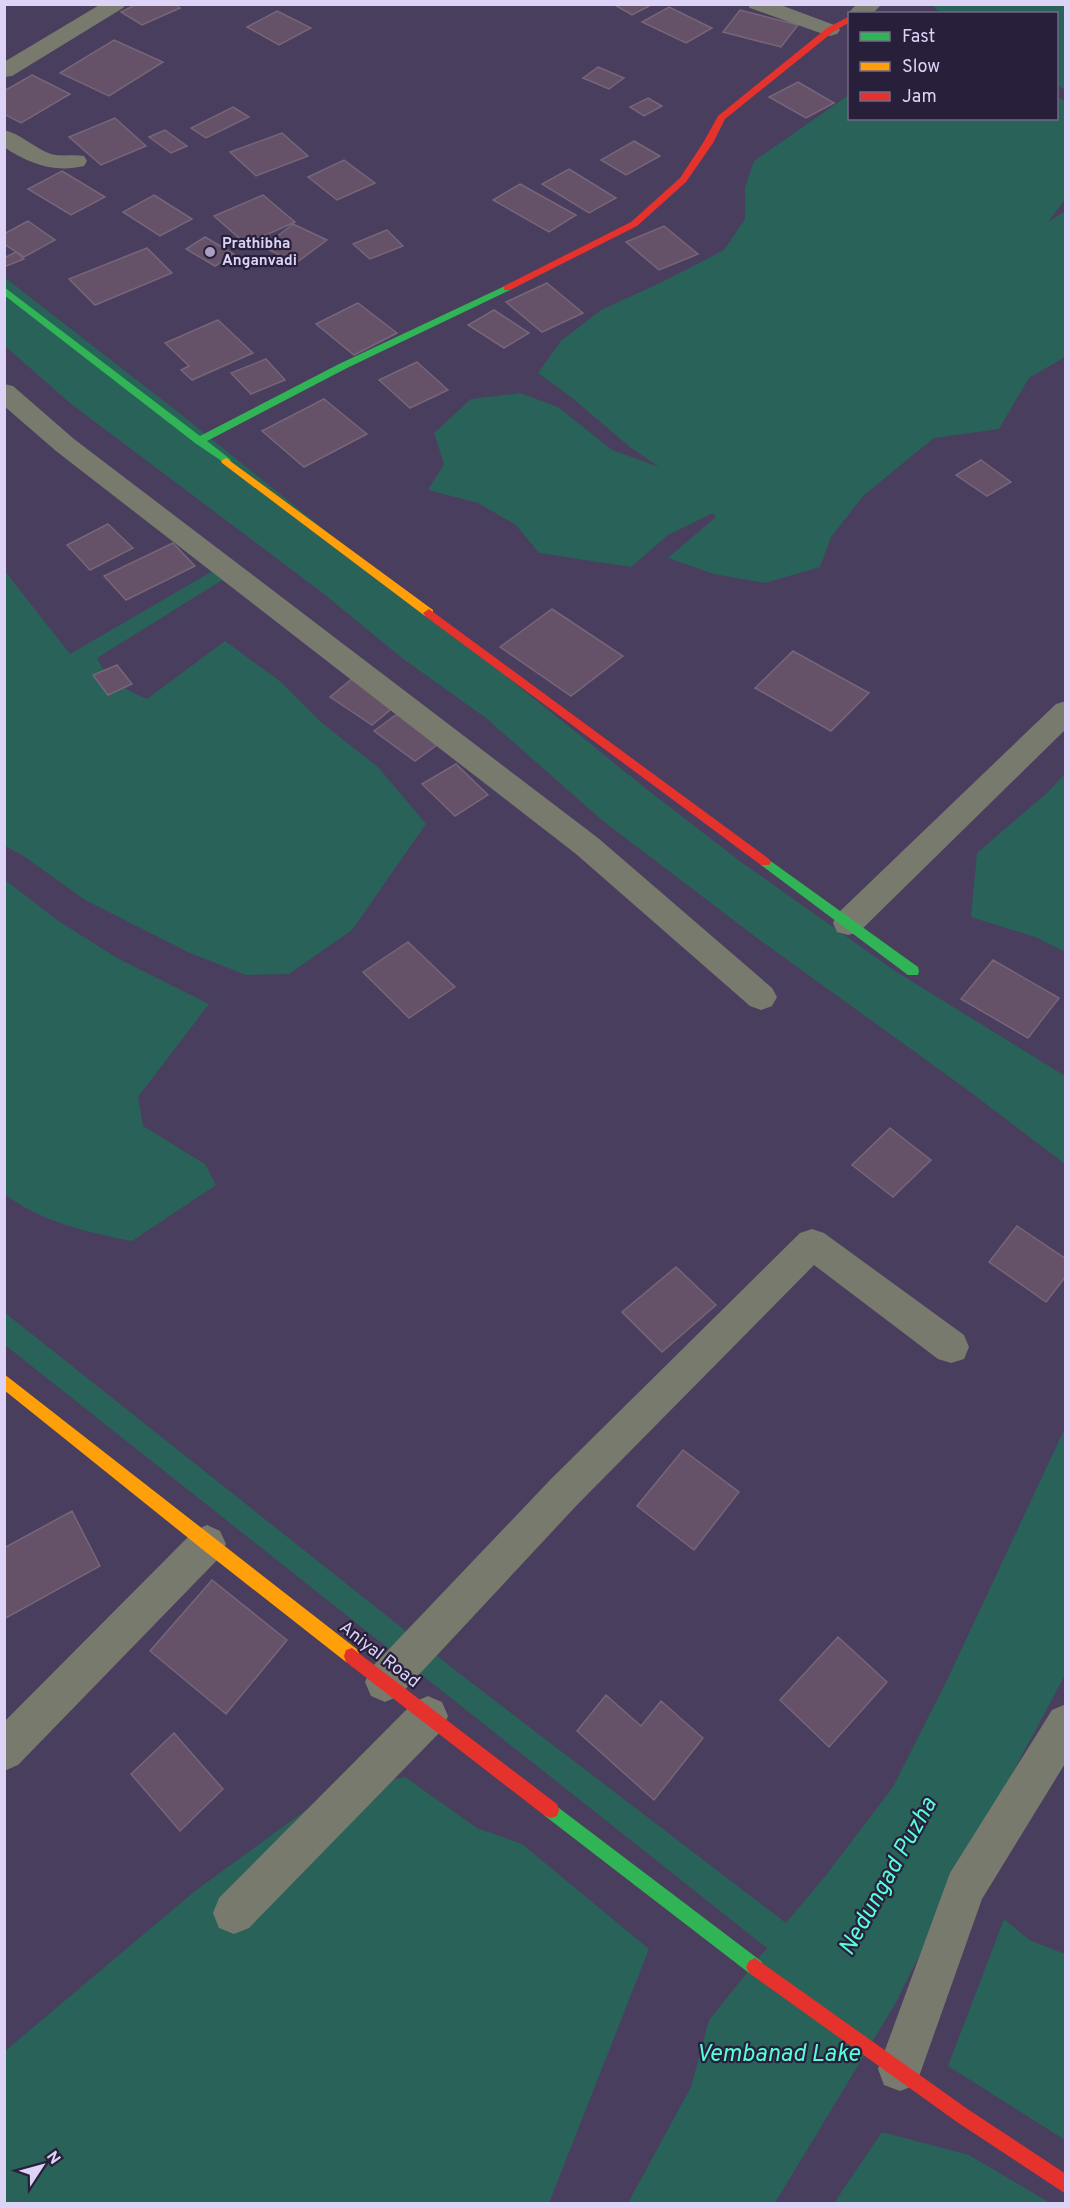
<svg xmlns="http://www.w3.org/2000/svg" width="1070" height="2208" font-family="Overpass,sans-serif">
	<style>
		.water { fill: #296259 }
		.building { fill: #665268; stroke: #77657a; stroke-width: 1.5 }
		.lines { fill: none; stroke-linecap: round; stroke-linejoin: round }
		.street { fill: #797a6e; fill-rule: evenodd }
		.fast { fill: #30b455; fill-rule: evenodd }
		.slow { fill: #ff9f0a; fill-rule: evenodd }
		.jam { fill: #e5322d; fill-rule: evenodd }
		.poi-dot { fill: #a99fc1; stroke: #28203a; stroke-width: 2 }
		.labels { text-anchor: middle; stroke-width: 4.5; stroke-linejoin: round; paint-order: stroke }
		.far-poi-label { font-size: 15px; font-weight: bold; fill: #dcd3f7; stroke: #28203a; text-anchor: start }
		.street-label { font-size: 18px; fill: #dcd3f7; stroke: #28203a }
		.near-water-label { font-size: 24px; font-style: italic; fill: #56fddd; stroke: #28203a }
	</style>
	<rect width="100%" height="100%" fill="#493e5e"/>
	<path class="water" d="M932,5H1065V90L1057,85L1056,14L940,13Z
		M849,95L850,118H1056L1057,97L1065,101V199L1048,222L1065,211V357L1029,378L999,429L934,438L864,495L831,537L820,567L765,583L714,574L668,558L716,517L713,513L668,535L631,567L539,553L516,525L478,503L428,490L444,464L434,433L471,399L520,393L558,407L612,450L659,467L630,447L571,397L538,373L561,341L601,310L662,282L724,250L745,219V187L754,161Z
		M4,277L178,412L649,791L741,862L895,971L1065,1076V1164L965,1088L757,938L603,821L486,718L402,658L324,594L70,403L5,346Z
		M223,565L232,574L97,658C107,680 126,690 147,699L225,641L281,682L322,723L378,767L426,824L352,930L289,974L246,975L190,953L85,900L22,855L5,846L4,570L70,654Z
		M1065,774V952L1035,937L971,917L977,853L1048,792Z
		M5,880L60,922L117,958L209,1004L138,1097L143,1126L205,1164L216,1185L132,1241C90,1233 38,1221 5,1194Z
		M4,1312L460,1674L786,1923L826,1875L893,1787L948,1678L1065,1428V1675L981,1832L895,2004L775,2203H628L691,2087L709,2020L767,1948L5,1345Z
		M405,1777L477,1828L522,1844L649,1949L549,2203L5,2204V2051L195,1891L328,1794Z
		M1004,1919L1029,1940L1065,1954V2140L948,2066Z
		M882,2132L969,2155L1050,2203H834Z"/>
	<path class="building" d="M137,4H174L180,8L142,25L121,12Z
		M613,4H653L632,15Z
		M669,7L712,28L686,43L642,22Z
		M740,10L798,25L781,47L723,32Z
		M277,11L311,28L279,45L247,27Z
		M114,40L163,62L109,96L60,73Z
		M598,67L624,78L609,89L583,78Z
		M32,75L70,94L21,123L4,114V91Z
		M798,82L834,103L806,118L769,97Z
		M648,98L662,106L644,116L630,107Z
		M233,107L249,117L206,138L191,128Z
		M115,118L146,146L101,165L69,137Z
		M165,130L187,146L171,153L149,137Z
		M282,133L308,156L256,176L230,152Z
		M634,141L660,156L626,175L601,160Z
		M344,160L375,183L337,200L308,177Z
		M569,169L616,198L589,213L542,184Z
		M62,171L105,197L71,215L28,189Z
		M520,184L576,215L549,232L493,200Z
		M154,195L192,219L160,236L123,212Z
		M263,195L295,222L246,244L214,216Z
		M28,221L55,240L24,257L4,244V234Z
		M293,224L327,240L296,263L263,247Z
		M664,226L698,254L659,270L626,242Z
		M387,230L403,246L370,259L353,244Z
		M205,237L234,254L215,266L186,249Z
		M147,248L172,273L95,305L69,279Z
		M16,252L24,259L4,267V258Z
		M547,283L583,313L542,332L506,302Z
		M358,303L397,333L354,355L316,324Z
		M494,310L529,333L504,348L468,325Z
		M218,320L253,353L192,380L181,370L189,366L165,343Z
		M266,359L285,380L251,394L231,373Z
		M417,362L448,390L410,408L379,380Z
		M324,399L367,434L304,467L262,431Z
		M981,460L1011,482L987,496L956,475Z
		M108,524L133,548L90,570L67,545Z
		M173,543L195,566L126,600L104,576Z
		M552,609L623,656L571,696L500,647Z
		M793,651L869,693L831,731L755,688Z
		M117,665L132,684L108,695L93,675Z
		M353,678L396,705L372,725L330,697Z
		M404,709L445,739L415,761L374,731Z
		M456,764L488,795L455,816L422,784Z
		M408,942L455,987L409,1018L363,972Z
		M993,960L1059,998L1028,1038L961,999Z
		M890,1128L931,1160L893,1197L852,1165Z
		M1017,1226L1066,1259V1276L1046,1302L989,1262Z
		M676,1267L716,1305L662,1352L622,1312Z
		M683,1450L739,1492L694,1550L637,1506Z
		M72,1511L100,1566L4,1619V1548Z
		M212,1580L287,1640L226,1714L150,1651Z
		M838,1637L887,1682L829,1747L780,1700Z
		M606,1695L641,1726L661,1701L703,1738L654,1800L577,1731Z
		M174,1733L223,1789L180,1831L131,1774Z"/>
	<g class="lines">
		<path class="street" d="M101,4H126L123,8L12,76L4,77V62Z
			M747,4H778L837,26L840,30L837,34L830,36L823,34L750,8Z
			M857,4H882L872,14H850V18L847,14Z
			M4,130C21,134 34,148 51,154C61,157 73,154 84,156L87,161L84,166C54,173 29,164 4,147Z
			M4,384L13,386L74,439L598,838L772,988L777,997L772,1006L761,1010L750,1006L576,854L56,451L4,406Z
			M1066,701V729L859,932L848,935L837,932L833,923L837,914L1056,704Z
			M812,1229L824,1233L964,1335L969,1347L964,1359L951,1363L938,1359L814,1265L577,1505L399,1696L385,1702L371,1696L365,1682L371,1668L551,1479L800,1233Z
			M207,1525L220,1531L226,1544L220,1557L18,1765L4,1771V1722L194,1531Z
			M428,1696L442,1702L448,1716L442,1730L249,1928L234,1934L219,1928L213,1913L219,1898L414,1702Z
			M1066,1704V1762L982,1899L916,2085L900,2091L884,2085L878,2069L950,1873L1052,1710Z"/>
		<path class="fast" d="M507,285L510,286V290L347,368L207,441L230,459L231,461L226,464L195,443L4,295V287L200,436L339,364Z
			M765,857L918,967L919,971L918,975H908L761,865L759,862L761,859Z
			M551,1802L761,1961L764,1967L761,1973L755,1976L749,1973L545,1816L543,1810L545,1804Z"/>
		<path class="slow" d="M226,458L433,610V616H425L222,463L221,461Z
			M4,1374L358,1650L360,1656L358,1662L352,1664L346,1662L202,1549L4,1390Z"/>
		<path class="jam" d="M850,16V22L833,32L725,119L713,143L686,182L637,226L510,290H504V286L631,222L680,178L703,143L718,116L827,28Z
			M429,609L769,859L771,862L769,865H761L425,616L423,613Z
			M352,1648L557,1804L559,1810L557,1816L551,1818L545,1816L346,1662L344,1656L346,1650Z
			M755,1958L969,2110L1066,2174V2194L957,2122L749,1973L746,1967L749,1961Z"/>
	</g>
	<circle class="poi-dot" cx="210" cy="252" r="6"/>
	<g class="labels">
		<g class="far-poi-label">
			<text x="222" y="248">Prathibha<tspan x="222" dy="17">Anganvadi</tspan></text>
		</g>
		<g class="street-label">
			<text transform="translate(380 1654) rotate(38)" y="6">Aniyal Road</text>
		</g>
		<g class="near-water-label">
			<text transform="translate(887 1876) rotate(-61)" y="8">Nedungad Puzha</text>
			<text x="778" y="2061">Vembanad Lake</text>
		</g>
	</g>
	<rect width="1070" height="2208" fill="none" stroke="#dcd3f7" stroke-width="12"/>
	<rect x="848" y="12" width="210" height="108" fill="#28203a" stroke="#706886" stroke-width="1.5"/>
	<rect x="860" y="32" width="30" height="9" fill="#30b455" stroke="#706886" stroke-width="1.5"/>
	<text x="902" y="42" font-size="18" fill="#dcd3f7">Fast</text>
	<rect x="860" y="62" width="30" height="9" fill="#ff9f0a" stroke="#706886" stroke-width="1.5"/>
	<text x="902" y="72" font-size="18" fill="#dcd3f7">Slow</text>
	<rect x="860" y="92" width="30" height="9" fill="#e5322d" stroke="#706886" stroke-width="1.5"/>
	<text x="902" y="102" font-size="18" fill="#dcd3f7">Jam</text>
	<g transform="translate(42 2166) rotate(54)" stroke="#28203a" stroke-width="4.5" paint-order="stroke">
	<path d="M0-4.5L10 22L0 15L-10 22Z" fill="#dcd3f7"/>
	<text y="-9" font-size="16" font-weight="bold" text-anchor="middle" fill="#dcd3f7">N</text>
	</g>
</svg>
